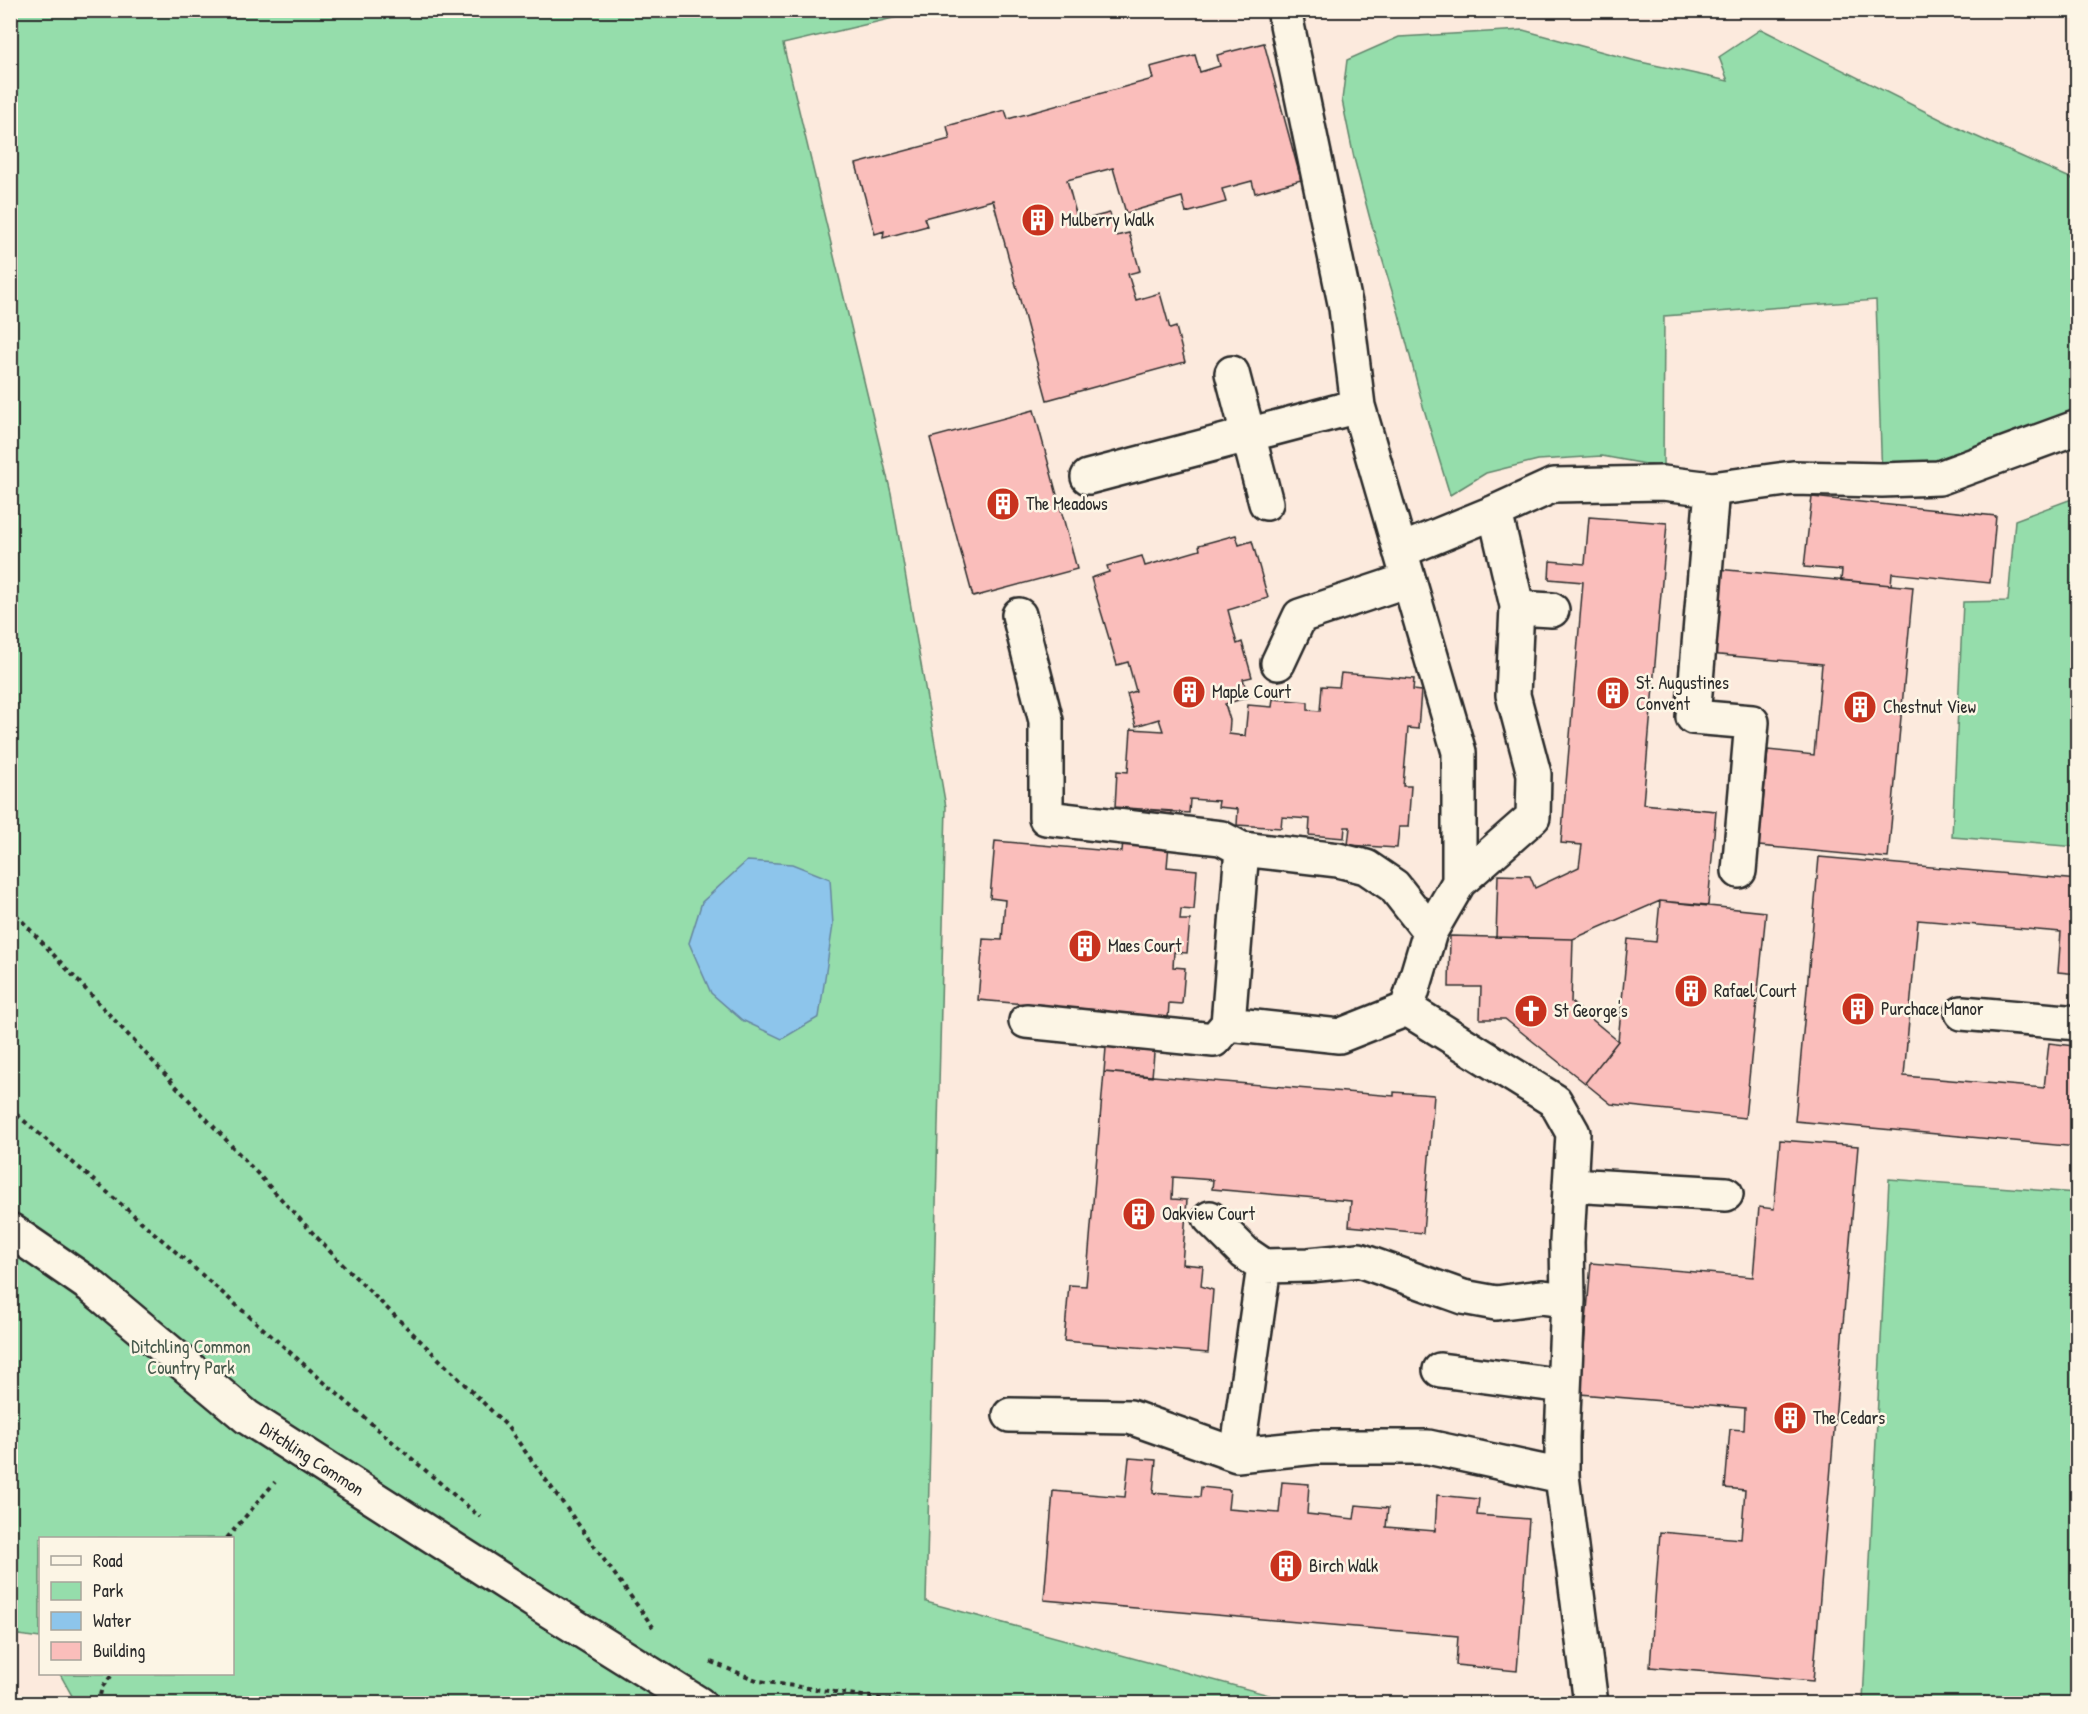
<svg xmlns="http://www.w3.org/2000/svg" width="2088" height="1714" font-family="'Patrick Hand',sans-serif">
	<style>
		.green { fill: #95ddab; stroke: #60846b; stroke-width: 1.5 }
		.water { fill: #8dc5eb; stroke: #66879e; stroke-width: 1.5 }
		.building { fill: #fabebb; stroke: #2b2b2b; stroke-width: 1.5 }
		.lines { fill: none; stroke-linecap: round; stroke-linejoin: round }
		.minor-casing { stroke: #2b2b2b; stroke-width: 38 }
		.major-casing { stroke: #2b2b2b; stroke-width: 38 }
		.path { stroke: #2b2b2b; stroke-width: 4; stroke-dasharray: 4.5 4.5; stroke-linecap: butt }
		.minor { stroke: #fcf5e5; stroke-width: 33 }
		.major { stroke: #fcf5e5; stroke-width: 33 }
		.labels { text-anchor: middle; stroke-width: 5; stroke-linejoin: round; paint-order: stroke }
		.poi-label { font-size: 18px; fill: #2b2b2b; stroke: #fcf5e5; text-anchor: start }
		.park-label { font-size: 18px; fill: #46584b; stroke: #fcf5e5 }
		.street-label { font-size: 18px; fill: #2b2b2b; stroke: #fcf5e5 }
	</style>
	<rect width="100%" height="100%" fill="#fceadd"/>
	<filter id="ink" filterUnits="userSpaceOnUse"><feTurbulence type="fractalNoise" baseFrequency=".0167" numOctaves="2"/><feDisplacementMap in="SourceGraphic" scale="12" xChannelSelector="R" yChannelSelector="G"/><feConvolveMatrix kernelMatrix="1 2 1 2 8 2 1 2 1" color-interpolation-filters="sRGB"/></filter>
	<g filter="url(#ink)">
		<path class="green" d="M11,11H923L783,44L891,493L946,807L926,1602L1298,1703H76L60,1674H232V1538H40V1638L11,1634Z
			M1761,29L1966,132L2077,181V427L1882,480L1876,300L1664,316L1663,467L1602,456L1538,460L1486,473L1450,495L1423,406L1399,314L1370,219L1354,158L1342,100L1347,60L1399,37L1523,30L1636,61L1728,81L1719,57Z
			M2077,497V847L1952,837L1963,602L2008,601L2015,520Z
			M1889,1179L2077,1193L2078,1634L2074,1703L1894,1704L1863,1701Z"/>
		<path class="water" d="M747,861L792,864L830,879L833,925L819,1017L782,1039L742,1020L711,993L689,943L702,902Z"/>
		<path class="building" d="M1264,43L1301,180L1255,193L1252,181L1222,189L1226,202L1186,213L1182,197L1126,213L1113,168L1067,180L1078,221L1110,213L1116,236L1129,233L1140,271L1128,274L1136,300L1160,293L1170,329L1176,327L1185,362L1047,400L993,200L924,218L927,226L883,238L884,231L875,234L856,164L950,139L947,126L1005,110L1008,119L1153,79L1150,67L1195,55L1200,72L1220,66L1217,55Z
			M1034,410L1077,569L973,597L930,438Z
			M1812,497L1996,516L1990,583L1892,573L1891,585L1841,580L1842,570L1804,567Z
			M1589,517L1667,523L1643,804L1716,811L1708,905L1660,901L1573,939L1496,937L1498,875L1530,876L1535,888L1579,867L1582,845L1561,843L1583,582L1549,579L1550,561L1585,564Z
			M1236,535L1239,545L1252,541L1268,598L1228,610L1237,644L1242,642L1252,677L1243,679L1249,697L1225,704L1230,720L1229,734L1245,736L1248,705L1272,707L1273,699L1308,702V710L1320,711L1322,686L1339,687L1341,673L1414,679L1413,690L1421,691L1418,729L1408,728L1403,786H1411L1408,827H1399L1397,848L1348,845L1350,827H1345L1344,838L1309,835L1310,819L1282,817L1281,828L1237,825L1238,809L1218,807L1219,801L1190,799L1189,813L1115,807L1117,771L1128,772L1131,729L1163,731L1159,719L1136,726L1127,694L1136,691L1128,662L1117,665L1091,578L1109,572L1107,566L1142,556L1145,566L1200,550L1199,545Z
			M1717,569L1913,587L1888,858L1759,846L1768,750L1814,755L1822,664L1709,654Z
			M1126,808L1172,811L1167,867L1197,870L1194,910L1181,909L1180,920H1190L1187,953L1174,952L1173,967L1185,968L1182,1004L1169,1003L1168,1019L1157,1018L1152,1077L1104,1072L1109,1011L978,1000L983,939L1002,940L1005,900L990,898L995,841L1122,852Z
			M1819,857L2078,880V974L2058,972L2061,932L1918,920L1904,1076L2044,1088L2049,1043L2074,1046L2073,1068H2078V1147L1795,1121Z
			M1660,901L1766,912L1745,1118L1611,1104L1585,1083L1618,1041L1628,939L1656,942Z
			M1450,936L1573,939L1571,1002L1618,1041L1585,1083L1505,1019H1480L1481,987H1449Z
			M1104,1072L1394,1096V1092L1434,1095L1423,1233L1349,1226L1351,1201L1212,1189L1213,1180L1173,1177L1172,1199L1187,1200L1182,1264L1203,1266L1201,1286L1213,1290L1208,1353L1064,1341L1069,1285L1086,1286Z
			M1780,1140L1858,1146L1813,1681L1650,1667L1660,1532L1741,1539L1745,1490L1725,1488L1730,1429L1744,1430L1745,1408L1580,1394L1591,1263L1753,1277L1759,1207L1774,1209Z
			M1129,1458L1156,1460L1153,1493L1200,1497L1201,1487L1230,1490L1228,1509L1279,1513L1282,1482L1309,1484L1307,1514L1354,1519L1356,1505L1388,1508L1386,1527L1435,1531L1437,1495L1479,1499L1477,1515L1529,1519L1517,1671L1456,1665L1458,1636L1044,1600L1053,1491L1125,1497Z"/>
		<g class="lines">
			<defs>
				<path id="minor" d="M1284,10L1346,308L1358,406L1459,752V882L1430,932L1407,1009
					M1232,373L1266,503
					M1088,477L1358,406
					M1712,489L1693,717L1752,722L1739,871
					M1400,551L1495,512L1554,485L1663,483L1712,489L1793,478L1882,480L1939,478L2078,427
					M1517,608L1552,610
					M1019,615L1046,721V818L1221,838L1242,849
					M1278,663L1300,616L1408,580
					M1459,882L1533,817L1534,774L1513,695L1517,606L1495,512
					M1430,932L1394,886L1366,867L1338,860L1242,849L1228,1024L1339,1036L1407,1009L1555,1101L1573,1133L1567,1242L1568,1300L1562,1437V1476L1591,1704
					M1962,1013L2078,1023
					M1026,1021L1214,1040L1228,1024
					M1570,1185L1726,1194
					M1210,1218L1245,1253L1264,1266L1237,1455
					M1264,1266L1309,1265L1359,1260L1463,1297L1496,1303L1541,1297L1568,1300
					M1440,1370L1564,1386
					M1010,1415L1130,1417L1237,1455L1316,1447H1428L1562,1476"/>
				<path id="major" d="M10,1230L91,1286L247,1417L539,1604L699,1704"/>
			</defs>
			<use href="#minor" class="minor-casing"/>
			<use href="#major" class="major-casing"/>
			<path class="path" d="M10,908L338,1260L506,1425L653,1627
				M10,1109C169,1243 322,1383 480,1517
				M227,1538L275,1482
				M711,1662L759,1681L918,1704
				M98,1704L102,1687L113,1674"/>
			<use href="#minor" class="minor"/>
			<use href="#major" class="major"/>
		</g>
	</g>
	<defs>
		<symbol id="building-disc" viewBox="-11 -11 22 22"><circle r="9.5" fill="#c8321e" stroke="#fcf5e5"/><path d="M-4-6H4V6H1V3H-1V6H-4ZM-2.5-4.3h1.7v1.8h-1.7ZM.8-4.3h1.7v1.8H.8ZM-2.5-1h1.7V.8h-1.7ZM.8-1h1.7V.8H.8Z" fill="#fff"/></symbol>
		<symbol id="church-disc" viewBox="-11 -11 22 22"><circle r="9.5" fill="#c8321e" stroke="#fcf5e5"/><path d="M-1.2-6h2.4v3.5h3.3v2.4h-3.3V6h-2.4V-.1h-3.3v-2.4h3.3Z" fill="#fff"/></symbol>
	</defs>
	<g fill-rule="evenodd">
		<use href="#building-disc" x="1019" y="201" width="38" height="38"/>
		<use href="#building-disc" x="984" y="485" width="38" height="38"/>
		<use href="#building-disc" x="1170" y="673" width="38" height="38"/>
		<use href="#building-disc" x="1594" y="674" width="38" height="38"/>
		<use href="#building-disc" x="1841" y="688" width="38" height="38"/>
		<use href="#building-disc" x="1066" y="927" width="38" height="38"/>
		<use href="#building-disc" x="1672" y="972" width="38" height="38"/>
		<use href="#building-disc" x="1839" y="990" width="38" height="38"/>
		<use href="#church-disc" x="1512" y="992" width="38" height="38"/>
		<use href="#building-disc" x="1120" y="1195" width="38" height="38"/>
		<use href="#building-disc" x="1771" y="1399" width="38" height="38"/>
		<use href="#building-disc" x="1267" y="1547" width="38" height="38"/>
	</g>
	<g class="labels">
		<g class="poi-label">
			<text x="1061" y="226">Mulberry Walk</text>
			<text x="1026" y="510">The Meadows</text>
			<text x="1636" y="689">St. Augustines<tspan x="1636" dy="21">Convent</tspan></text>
			<text x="1212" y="698">Maple Court</text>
			<text x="1883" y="713">Chestnut View</text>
			<text x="1108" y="952">Maes Court</text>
			<text x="1714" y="997">Rafael Court</text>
			<text x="1881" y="1015">Purchace Manor</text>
			<text x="1554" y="1017">St George's</text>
			<text x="1162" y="1220">Oakview Court</text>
			<text x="1813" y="1424">The Cedars</text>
			<text x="1309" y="1572">Birch Walk</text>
		</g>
		<g class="park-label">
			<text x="191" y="1353">Ditchling Common<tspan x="191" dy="21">Country Park</tspan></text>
		</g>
		<g class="street-label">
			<text transform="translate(312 1459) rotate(33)" y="6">Ditchling Common</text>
		</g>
	</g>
	<rect width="2088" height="1714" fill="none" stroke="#fcf5e5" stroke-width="36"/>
	<rect x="18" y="18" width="2052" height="1678" fill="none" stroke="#2b2b2b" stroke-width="2" filter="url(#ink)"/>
	<rect x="39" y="1537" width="195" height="138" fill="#fcf5e5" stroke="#a8a49b" stroke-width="1.5"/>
	<rect x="51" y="1556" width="30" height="9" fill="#fcf5e5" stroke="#a8a49b" stroke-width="1.5"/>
	<text x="93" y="1567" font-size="18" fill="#2b2b2b">Road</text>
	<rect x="51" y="1582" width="30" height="18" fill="#95ddab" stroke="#a8a49b" stroke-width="1.5"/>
	<text x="93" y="1597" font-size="18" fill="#2b2b2b">Park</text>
	<rect x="51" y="1612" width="30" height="18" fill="#8dc5eb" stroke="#a8a49b" stroke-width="1.5"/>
	<text x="93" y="1627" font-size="18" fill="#2b2b2b">Water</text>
	<rect x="51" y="1642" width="30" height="18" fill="#fabebb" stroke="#a8a49b" stroke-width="1.5"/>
	<text x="93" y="1657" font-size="18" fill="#2b2b2b">Building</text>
</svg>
